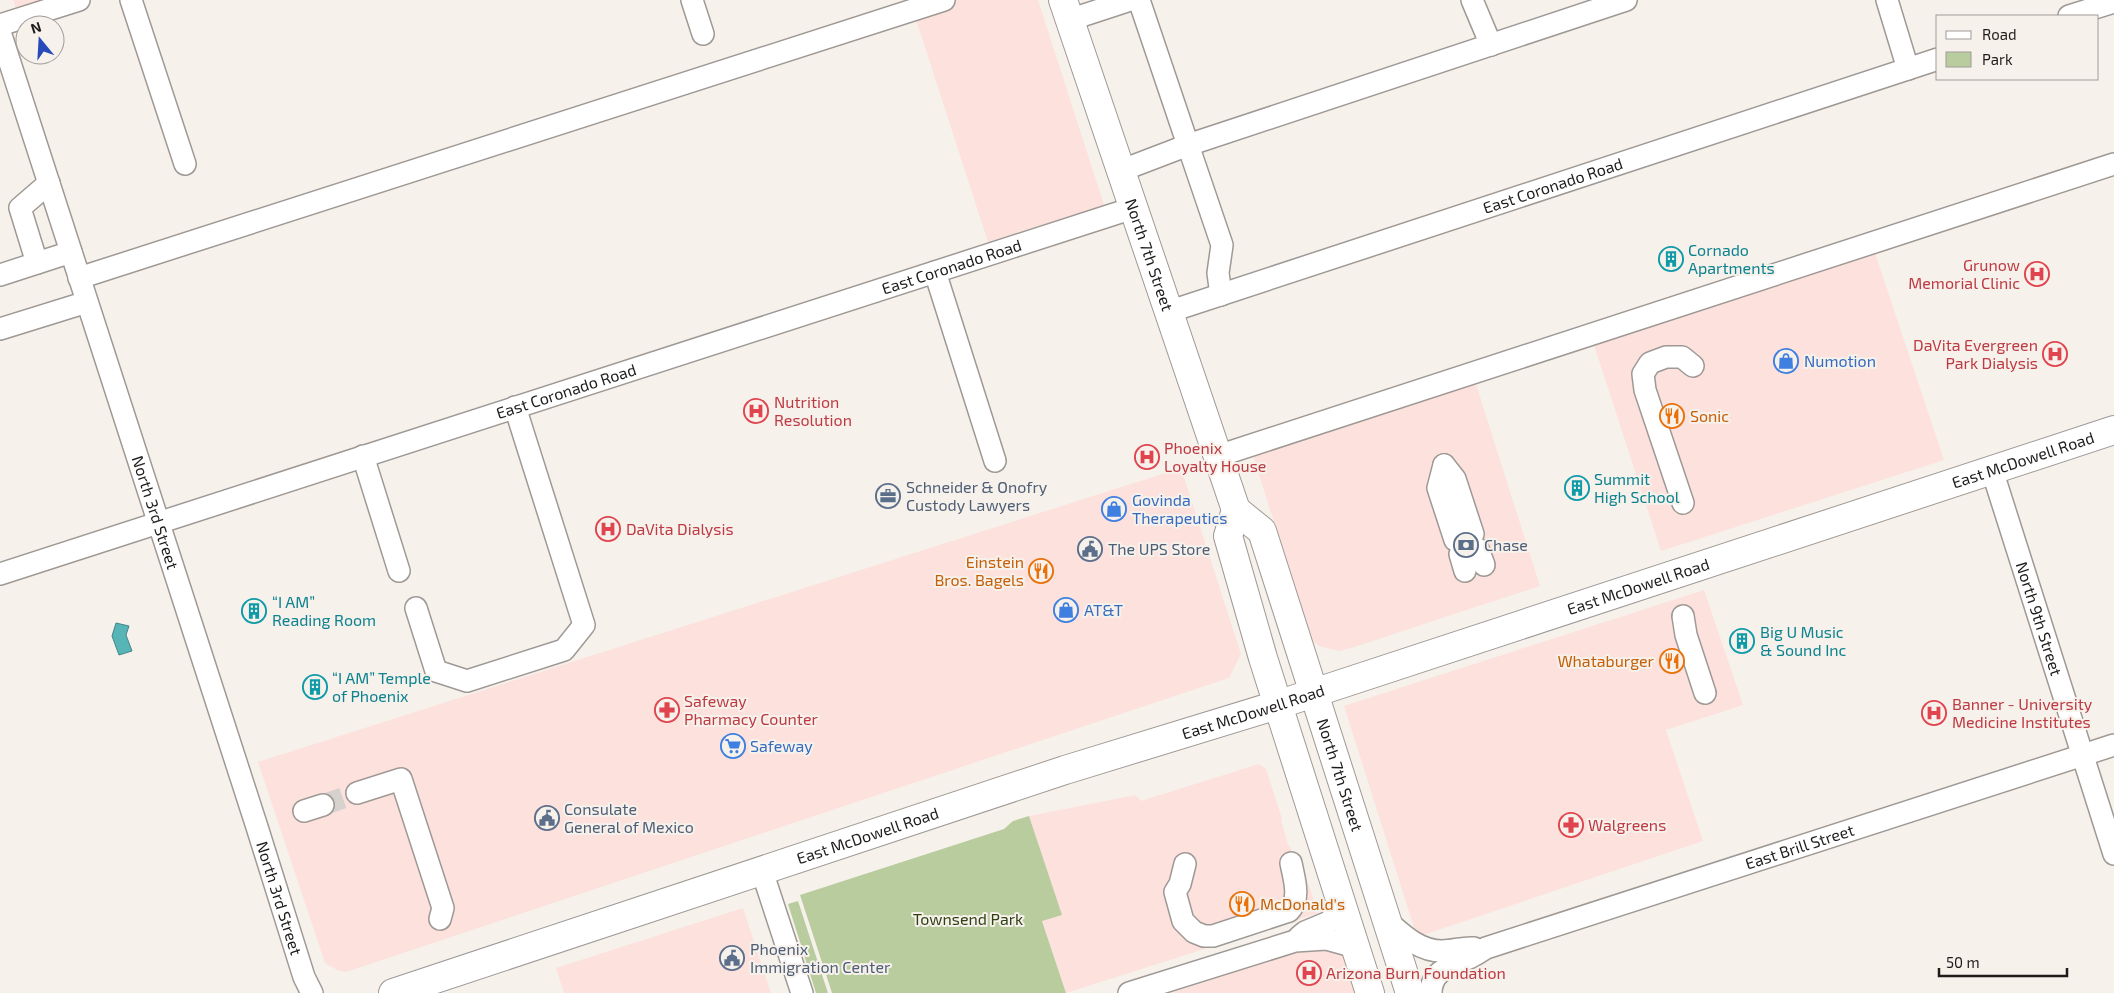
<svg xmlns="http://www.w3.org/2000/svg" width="2114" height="993" font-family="'Exo 2',sans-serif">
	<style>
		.commercial { fill: #fce1dd }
		.green { fill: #b8cc9e }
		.water { fill: #57b4b7; stroke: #468688 }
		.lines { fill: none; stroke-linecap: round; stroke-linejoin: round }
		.minor-tunnel { stroke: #d6d1cd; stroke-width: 21; stroke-dasharray: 21 11; stroke-linecap: butt }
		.minor-casing { stroke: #9f9995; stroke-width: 24 }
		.major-casing { stroke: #9f9995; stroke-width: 30 }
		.minor { stroke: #fff; stroke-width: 21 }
		.major { stroke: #fff; stroke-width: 28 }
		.labels { text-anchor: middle; stroke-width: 4; stroke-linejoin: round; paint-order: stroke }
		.street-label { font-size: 16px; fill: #1e1c1b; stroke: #f7f1ec }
		.culture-label { font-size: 16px; fill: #0d838f; stroke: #f7f1ec; text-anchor: start }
		.health-label { font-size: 16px; fill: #be3a42; stroke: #f7f1ec; text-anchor: start }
		.shop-label { font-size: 16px; fill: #366cbe; stroke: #f7f1ec; text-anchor: start }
		.food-label { font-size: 16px; fill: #c56008; stroke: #f7f1ec; text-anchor: start }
		.service-label { font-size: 16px; fill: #4e5e75; stroke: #f7f1ec; text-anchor: start }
		.park-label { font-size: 16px; fill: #2f4013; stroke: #f7f1ec }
	</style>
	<rect width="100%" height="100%" fill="#f7f1ec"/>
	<path class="commercial" d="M13,0H51L17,11Z
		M924,0H1038L1104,205L988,242L911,4Z
		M1874,250L1944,460L1661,551L1593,342Z
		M1474,378L1540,586L1351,648L1339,651L1319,646L1313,641L1308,631L1252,452Z
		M1181,468L1241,654L1229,678L346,972L339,971L325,963L258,762Z
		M1704,590L1743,705L1666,730L1703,841L1417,937L1344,706Z
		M1259,764L1266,769L1282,819L1281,820L1288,844L1304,871L1318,913L1066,993L1042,920L1061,915L1029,816L1136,795L1141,801Z
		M743,908L771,993H564L556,968Z
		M1320,945L1341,951L1355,993H1171Z"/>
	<path class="green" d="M1029,816L1062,915L1042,921L1066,993H832L800,895L1004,829L1013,821Z
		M798,901L828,993H816L788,904Z"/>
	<path class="water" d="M116,623L129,626L126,635L132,651L119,655L112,636Z"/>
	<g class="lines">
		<path class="minor-tunnel" d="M323,805L357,793"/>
		<defs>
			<g id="minor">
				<path d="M131,0L185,164"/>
				<path d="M692,0L703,34"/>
				<path d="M1139,0L1188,145L1626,0"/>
				<path d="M1472,0L1491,45"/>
				<path d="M1887,0L1908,69"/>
				<path d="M2069,16L2114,2"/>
				<path d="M1069,20L1130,0"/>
				<path d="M0,25L79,0"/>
				<path id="s1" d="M0,32L257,827L304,977L312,993"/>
				<path d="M1120,171L1188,145L1222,245L1218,273L1221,295"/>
				<path d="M37,263L20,208L49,183"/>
				<path d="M935,272L995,461"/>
				<path d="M0,275L71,252"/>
				<path d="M79,278L944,0"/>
				<path id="s2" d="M1168,312L1938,59"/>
				<path d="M0,329L87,302"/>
				<path d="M363,456L399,571"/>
				<path d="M1218,456L2114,164"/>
				<path d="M1444,465L1438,488L1455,540"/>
				<path d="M1444,465L1455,479L1473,534"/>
				<path id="s3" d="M1992,470L2114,854"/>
				<path d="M1683,503L1645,390L1643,374L1650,363L1666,357H1682L1693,366"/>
				<path d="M1478,549L1484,565"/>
				<path d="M1460,554L1465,571"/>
				<path id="s4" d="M0,574L1133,208"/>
				<path d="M416,608L436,671L467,681L564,650L584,625L515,407"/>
				<path d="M1683,616L1686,635L1705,693"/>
				<path d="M357,793L401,779L443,908L440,919"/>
				<path d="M304,811L323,805"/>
				<path d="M1185,864L1180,884L1175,892L1183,921L1194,932L1204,936H1213L1289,911C1301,898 1294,879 1291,863"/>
				<path d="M762,871L802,993"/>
				<path d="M1387,921C1403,935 1419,951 1442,951C1453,951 1463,947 1474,948"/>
				<path d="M1299,937L1305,932L1329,922L1342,907"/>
				<path d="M1129,993L1295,941L1326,939L1355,947"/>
				<path id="s5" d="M1431,993C1431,970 1451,966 1469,958C1475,955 1480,952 1486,948L2114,745"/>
			</g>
			<g id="major">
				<path id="s6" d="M1063,0L1236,510L1262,531L1410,993"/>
				<path d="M1236,510L1228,536L1263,658L1370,993"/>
				<path id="s7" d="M393,993L1065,770L1277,705L2114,430"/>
			</g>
		</defs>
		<use href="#minor" class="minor-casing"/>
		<use href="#major" class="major-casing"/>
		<use href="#minor" class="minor"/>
		<use href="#major" class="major"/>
	</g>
	<defs>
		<symbol id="building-ring" viewBox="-11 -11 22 22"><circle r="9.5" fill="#f7f1ec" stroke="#0f9aa8" stroke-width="1.5"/><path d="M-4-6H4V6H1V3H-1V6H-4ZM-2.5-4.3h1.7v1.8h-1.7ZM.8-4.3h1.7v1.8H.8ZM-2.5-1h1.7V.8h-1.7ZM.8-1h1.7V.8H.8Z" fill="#0f9aa8"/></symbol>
		<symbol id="hospital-ring" viewBox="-11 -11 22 22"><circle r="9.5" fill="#f7f1ec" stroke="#e0444e" stroke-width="1.5"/><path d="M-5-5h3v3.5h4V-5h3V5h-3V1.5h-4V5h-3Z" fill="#e0444e"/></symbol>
		<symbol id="shop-ring" viewBox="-11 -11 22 22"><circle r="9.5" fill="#f7f1ec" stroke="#3f7fe0" stroke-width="1.5"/><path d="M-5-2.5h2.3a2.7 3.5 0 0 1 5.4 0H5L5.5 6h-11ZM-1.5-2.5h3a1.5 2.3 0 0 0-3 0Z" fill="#3f7fe0"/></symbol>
		<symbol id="restaurant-ring" viewBox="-11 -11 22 22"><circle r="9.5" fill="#f7f1ec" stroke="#e8710a" stroke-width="1.5"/><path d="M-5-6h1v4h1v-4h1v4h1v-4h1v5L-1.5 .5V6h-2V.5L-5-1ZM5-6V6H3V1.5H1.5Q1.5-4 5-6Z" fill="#e8710a"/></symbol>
		<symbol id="office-ring" viewBox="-11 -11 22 22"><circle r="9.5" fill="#f7f1ec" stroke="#5c6f8a" stroke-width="1.5"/><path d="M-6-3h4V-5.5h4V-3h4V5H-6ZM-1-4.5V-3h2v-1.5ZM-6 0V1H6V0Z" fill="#5c6f8a"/></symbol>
		<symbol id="bank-ring" viewBox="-11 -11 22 22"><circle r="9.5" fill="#f7f1ec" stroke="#5c6f8a" stroke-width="1.5"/><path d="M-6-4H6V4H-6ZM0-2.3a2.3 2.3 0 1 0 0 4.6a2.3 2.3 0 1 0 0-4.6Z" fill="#5c6f8a"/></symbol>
		<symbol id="civic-ring" viewBox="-11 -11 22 22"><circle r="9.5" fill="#f7f1ec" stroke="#5c6f8a" stroke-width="1.5"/><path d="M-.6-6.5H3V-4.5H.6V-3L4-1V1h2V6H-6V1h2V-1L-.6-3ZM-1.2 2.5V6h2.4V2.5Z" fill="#5c6f8a"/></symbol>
		<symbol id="pharmacy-ring" viewBox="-11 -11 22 22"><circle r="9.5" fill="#f7f1ec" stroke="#e0444e" stroke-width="1.5"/><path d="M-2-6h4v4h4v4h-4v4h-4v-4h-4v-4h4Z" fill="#e0444e"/></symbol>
		<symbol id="supermarket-ring" viewBox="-11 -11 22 22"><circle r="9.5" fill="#f7f1ec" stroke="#3f7fe0" stroke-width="1.5"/><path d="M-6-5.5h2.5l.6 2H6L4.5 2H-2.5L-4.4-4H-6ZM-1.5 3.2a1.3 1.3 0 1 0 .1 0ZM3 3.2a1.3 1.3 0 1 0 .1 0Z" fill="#3f7fe0"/></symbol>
	</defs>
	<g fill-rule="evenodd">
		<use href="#building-ring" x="1657" y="245" width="28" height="28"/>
		<use href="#hospital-ring" x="2023" y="260" width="28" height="28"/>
		<use href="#hospital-ring" x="2041" y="340" width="28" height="28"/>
		<use href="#shop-ring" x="1772" y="347" width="28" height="28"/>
		<use href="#hospital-ring" x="742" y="397" width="28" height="28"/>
		<use href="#restaurant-ring" x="1658" y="402" width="28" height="28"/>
		<use href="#hospital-ring" x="1133" y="443" width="28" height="28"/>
		<use href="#building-ring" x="1563" y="474" width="28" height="28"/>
		<use href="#office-ring" x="874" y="482" width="28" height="28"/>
		<use href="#shop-ring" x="1100" y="495" width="28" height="28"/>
		<use href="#hospital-ring" x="594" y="515" width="28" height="28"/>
		<use href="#bank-ring" x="1452" y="531" width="28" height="28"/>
		<use href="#civic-ring" x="1076" y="535" width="28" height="28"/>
		<use href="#restaurant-ring" x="1027" y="557" width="28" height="28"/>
		<use href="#shop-ring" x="1052" y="596" width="28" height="28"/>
		<use href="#building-ring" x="240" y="597" width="28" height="28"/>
		<use href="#building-ring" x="1728" y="627" width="28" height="28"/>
		<use href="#restaurant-ring" x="1658" y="647" width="28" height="28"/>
		<use href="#building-ring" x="301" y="673" width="28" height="28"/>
		<use href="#pharmacy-ring" x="653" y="696" width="28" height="28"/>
		<use href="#hospital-ring" x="1920" y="699" width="28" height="28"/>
		<use href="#supermarket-ring" x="719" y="732" width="28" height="28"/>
		<use href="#civic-ring" x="533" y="804" width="28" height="28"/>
		<use href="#pharmacy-ring" x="1557" y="811" width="28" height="28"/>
		<use href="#restaurant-ring" x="1228" y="890" width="28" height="28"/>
		<use href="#civic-ring" x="718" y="944" width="28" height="28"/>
		<use href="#hospital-ring" x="1295" y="959" width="28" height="28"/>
	</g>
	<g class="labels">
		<g class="street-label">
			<text dy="6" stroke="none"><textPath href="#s2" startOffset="405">East Coronado Road</textPath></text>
			<text dy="6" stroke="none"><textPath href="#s6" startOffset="269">North 7th Street</textPath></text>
			<text dy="6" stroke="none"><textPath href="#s4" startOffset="1000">East Coronado Road</textPath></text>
			<text dy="6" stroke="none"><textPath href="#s4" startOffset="595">East Coronado Road</textPath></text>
			<text dy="6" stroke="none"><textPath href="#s7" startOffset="1715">East McDowell Road</textPath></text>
			<text dy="6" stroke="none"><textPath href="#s1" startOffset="505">North 3rd Street</textPath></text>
			<text dy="6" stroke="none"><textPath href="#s7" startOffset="1310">East McDowell Road</textPath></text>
			<text dy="6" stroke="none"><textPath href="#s3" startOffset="156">North 9th Street</textPath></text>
			<text dy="6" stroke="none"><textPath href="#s7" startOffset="905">East McDowell Road</textPath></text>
			<text dy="6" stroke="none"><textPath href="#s6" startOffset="828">North 7th Street</textPath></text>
			<text dy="6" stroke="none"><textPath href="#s7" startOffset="500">East McDowell Road</textPath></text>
			<text dy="6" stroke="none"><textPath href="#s5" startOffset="405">East Brill Street</textPath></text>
			<text dy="6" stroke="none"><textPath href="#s1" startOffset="910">North 3rd Street</textPath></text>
		</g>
		<g class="culture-label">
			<text x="1688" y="256">Cornado<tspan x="1688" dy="18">Apartments</tspan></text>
			<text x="1594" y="485">Summit<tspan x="1594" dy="18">High School</tspan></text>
			<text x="272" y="608">“I AM”<tspan x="272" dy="18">Reading Room</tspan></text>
			<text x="1760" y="638">Big U Music<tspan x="1760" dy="18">&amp; Sound Inc</tspan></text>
			<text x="332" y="684">“I AM” Temple<tspan x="332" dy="18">of Phoenix</tspan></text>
		</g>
		<g class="health-label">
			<text x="2020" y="271" text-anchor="end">Grunow<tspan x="2020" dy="18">Memorial Clinic</tspan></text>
			<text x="2038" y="351" text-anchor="end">DaVita Evergreen<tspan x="2038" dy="18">Park Dialysis</tspan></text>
			<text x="774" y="408">Nutrition<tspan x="774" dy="18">Resolution</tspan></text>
			<text x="1164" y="454">Phoenix<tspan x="1164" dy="18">Loyalty House</tspan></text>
			<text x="626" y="535">DaVita Dialysis</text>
			<text x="684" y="707">Safeway<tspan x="684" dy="18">Pharmacy Counter</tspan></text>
			<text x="1952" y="710">Banner - University<tspan x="1952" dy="18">Medicine Institutes</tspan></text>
			<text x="1588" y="831">Walgreens</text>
			<text x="1326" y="979">Arizona Burn Foundation</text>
		</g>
		<g class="shop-label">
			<text x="1804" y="367">Numotion</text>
			<text x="1132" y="506">Govinda<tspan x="1132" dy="18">Therapeutics</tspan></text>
			<text x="1084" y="616">AT&amp;T</text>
			<text x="750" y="752">Safeway</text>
		</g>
		<g class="food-label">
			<text x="1690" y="422">Sonic</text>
			<text x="1024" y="568" text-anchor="end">Einstein<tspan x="1024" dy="18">Bros. Bagels</tspan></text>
			<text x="1654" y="667" text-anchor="end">Whataburger</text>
			<text x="1260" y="910">McDonald's</text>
		</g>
		<g class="service-label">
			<text x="906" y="493">Schneider &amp; Onofry<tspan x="906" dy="18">Custody Lawyers</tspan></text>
			<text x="1484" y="551">Chase</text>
			<text x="1108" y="555">The UPS Store</text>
			<text x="564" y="815">Consulate<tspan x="564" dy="18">General of Mexico</tspan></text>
			<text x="750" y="955">Phoenix<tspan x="750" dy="18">Immigration Center</tspan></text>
		</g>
		<g class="park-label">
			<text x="968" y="925">Townsend Park</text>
		</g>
	</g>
	<rect x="1936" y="15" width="162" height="65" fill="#f7f1ec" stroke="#a09c98"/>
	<rect x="1946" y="31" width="25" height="8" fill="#ffffff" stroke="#a09c98"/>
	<text x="1982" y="40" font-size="15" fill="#1e1c1b">Road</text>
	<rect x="1946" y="52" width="25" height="15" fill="#b8cc9e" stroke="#a09c98"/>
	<text x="1982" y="65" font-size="15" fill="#1e1c1b">Park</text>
	<g transform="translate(40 40) rotate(342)"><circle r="24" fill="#f7f1ec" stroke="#a09c98"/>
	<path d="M0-4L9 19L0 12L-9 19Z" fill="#264ab9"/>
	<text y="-8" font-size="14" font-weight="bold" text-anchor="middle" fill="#1e1c1b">N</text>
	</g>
	<path d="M1939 968v8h128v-8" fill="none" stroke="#1e1c1b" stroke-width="2.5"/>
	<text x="1946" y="968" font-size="15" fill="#1e1c1b" stroke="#f7f1ec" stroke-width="4" paint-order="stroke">50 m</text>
</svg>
